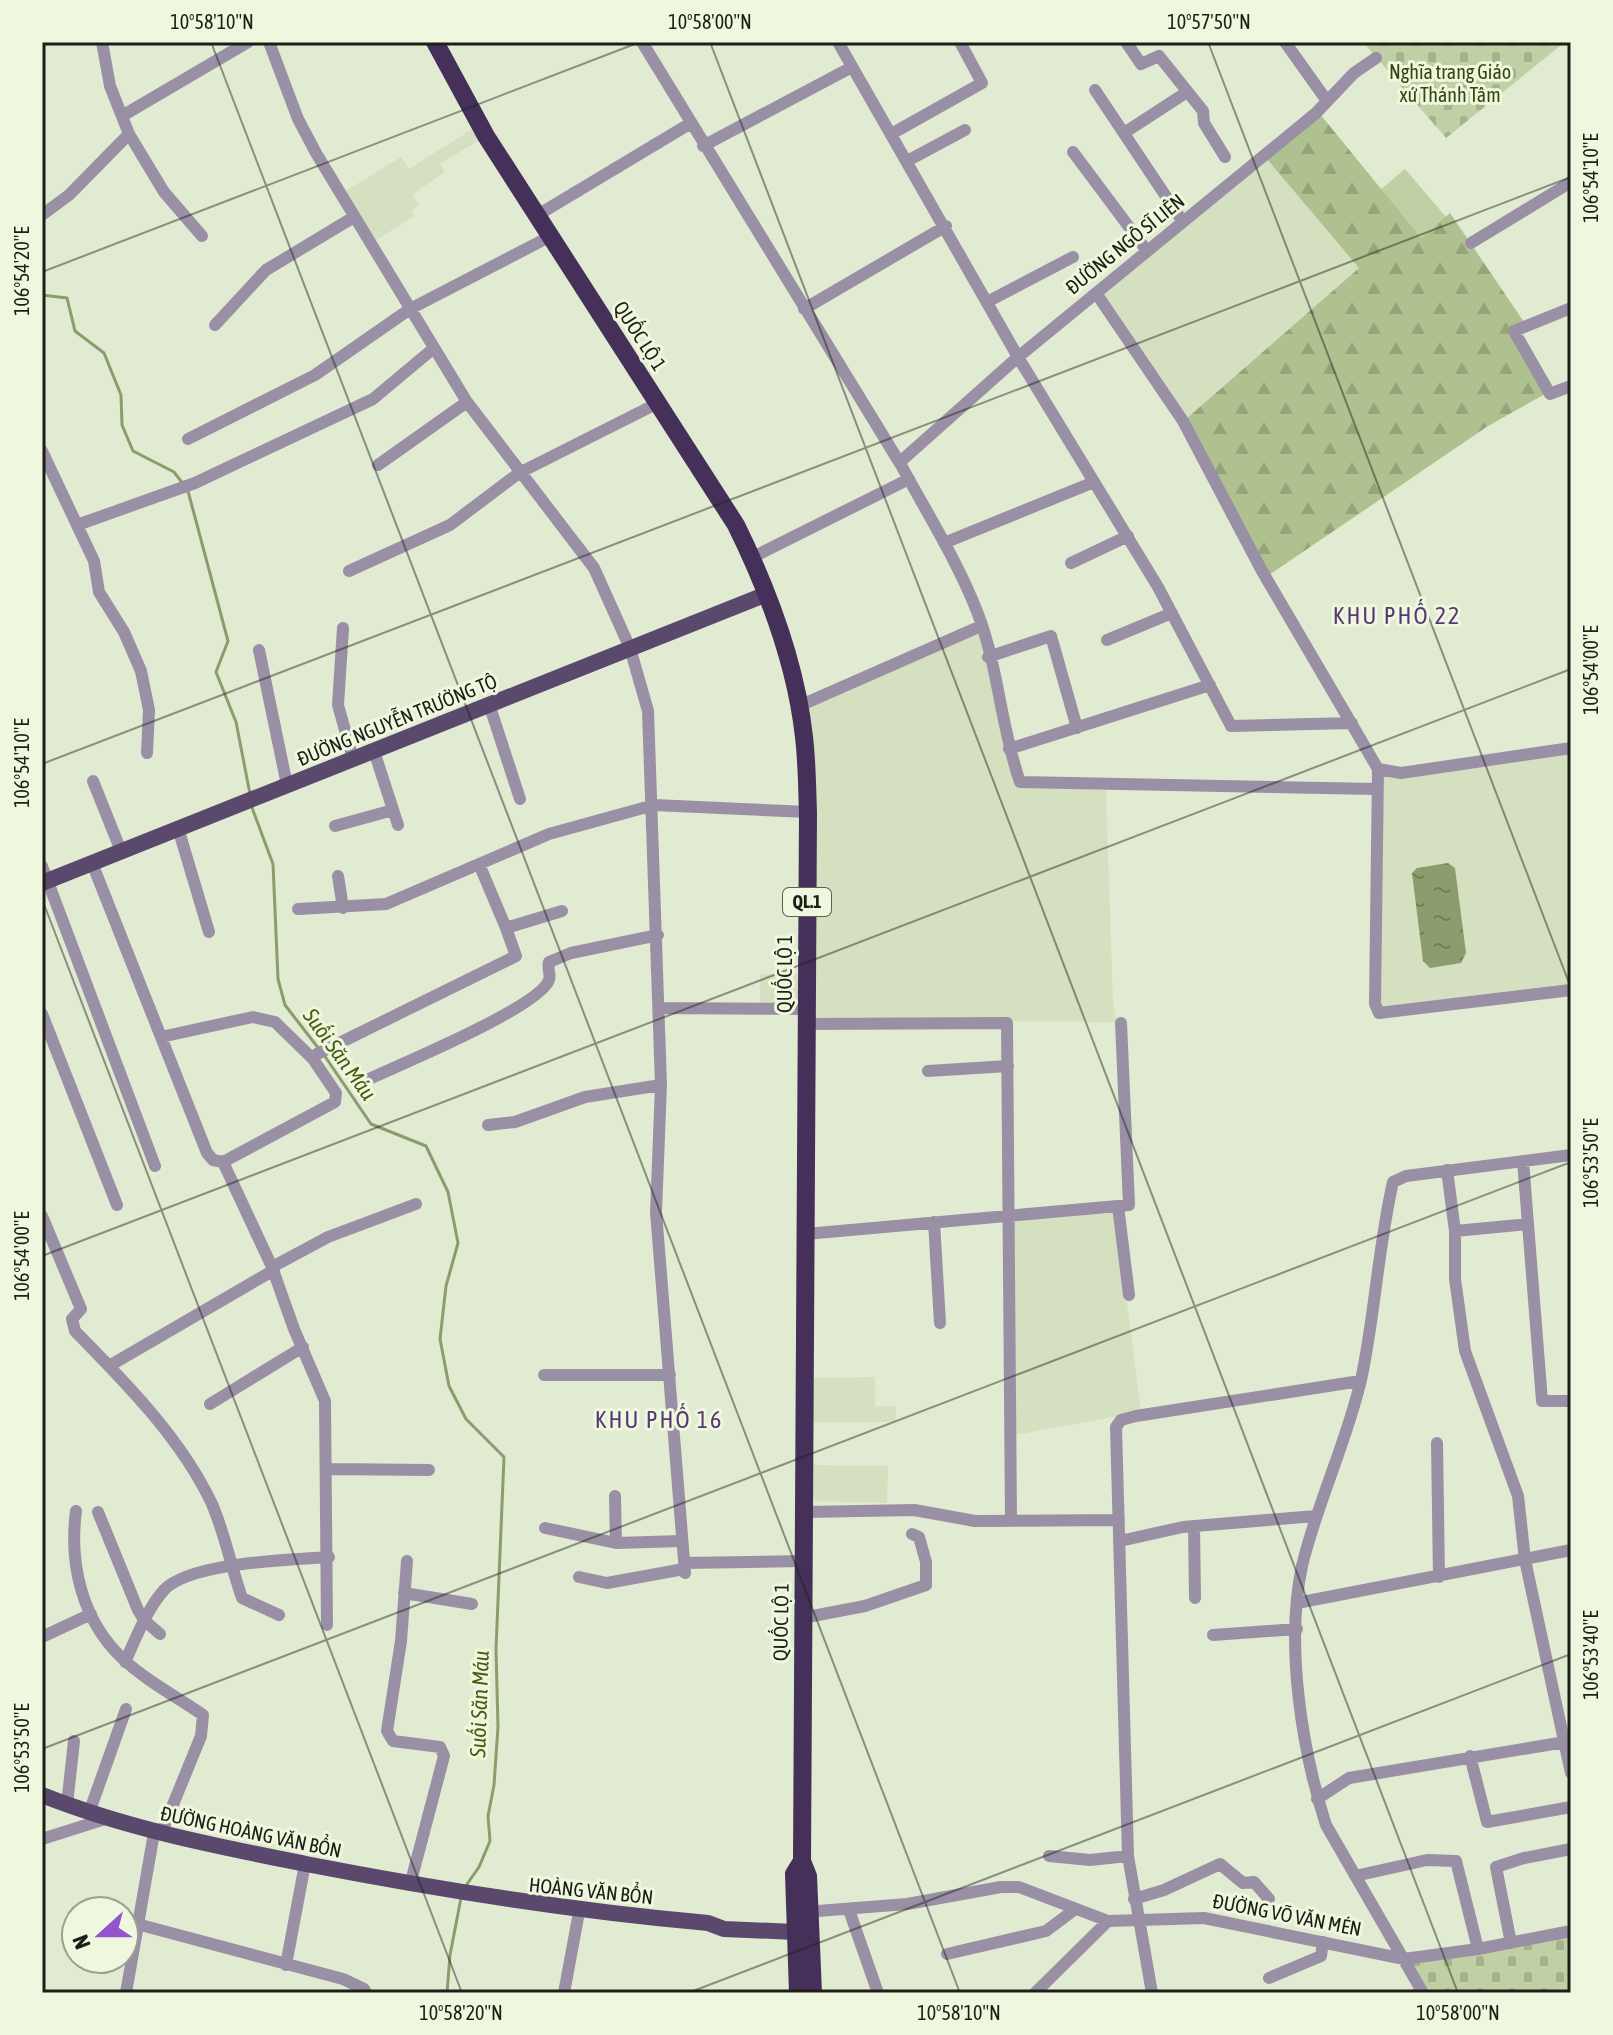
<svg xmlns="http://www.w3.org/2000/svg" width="1613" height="2035" font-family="'Asap Condensed',sans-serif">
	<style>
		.built { fill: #d4e0c0 }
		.green { fill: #c0d0a5 }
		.forest { fill: url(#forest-firs) }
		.cemetery { fill: url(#cemetery-stones) }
		.water { fill: url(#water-ripples) }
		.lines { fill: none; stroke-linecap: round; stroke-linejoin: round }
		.stream { stroke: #8b9d6c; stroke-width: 3 }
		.minor { stroke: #9990a5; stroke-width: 12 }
		.major { stroke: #5a496d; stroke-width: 16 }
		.highway { stroke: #443059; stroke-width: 18 }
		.ticks { fill: none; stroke: #1c1f16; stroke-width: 2; stroke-opacity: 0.45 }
		.labels { text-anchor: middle; stroke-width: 6; stroke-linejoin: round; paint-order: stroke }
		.shield { fill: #eff8df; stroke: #5b6052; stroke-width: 2 }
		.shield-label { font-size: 18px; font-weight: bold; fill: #1c1f16 }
		.park-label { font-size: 20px; fill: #36460e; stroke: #eff8df }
		.street-label { font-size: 20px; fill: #1c1f16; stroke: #eff8df }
		.water-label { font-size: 22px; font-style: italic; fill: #485d11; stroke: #eff8df }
		.quarter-label { font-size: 24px; letter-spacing: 2px; fill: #563974; stroke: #eff8df }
		.neatline { fill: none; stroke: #1c1f16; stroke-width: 3 }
		.ticks-label { font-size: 20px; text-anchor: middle; fill: #1c1f16 }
	</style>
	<defs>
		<pattern id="forest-firs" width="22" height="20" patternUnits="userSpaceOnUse" patternTransform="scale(2)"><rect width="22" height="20" fill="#aec18e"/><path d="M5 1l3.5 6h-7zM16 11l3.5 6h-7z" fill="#95a57a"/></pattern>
		<pattern id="cemetery-stones" width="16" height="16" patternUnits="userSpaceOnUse" patternTransform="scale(2)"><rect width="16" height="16" fill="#c0d0a5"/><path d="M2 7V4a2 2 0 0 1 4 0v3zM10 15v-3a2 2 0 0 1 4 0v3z" fill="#a4b28d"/></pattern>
		<pattern id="water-ripples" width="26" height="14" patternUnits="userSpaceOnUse" patternTransform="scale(2)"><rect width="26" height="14" fill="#8b9d6c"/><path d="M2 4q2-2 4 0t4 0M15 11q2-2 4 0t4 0" fill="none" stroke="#717f58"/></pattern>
	</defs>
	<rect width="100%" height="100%" fill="#e1ebd2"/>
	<path class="built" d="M474,128L481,139L440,164L445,172L413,194L419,206L411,210L414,216L373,242L344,192L401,157L409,169Z
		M1266,158L1359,268L1186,419L1101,294Z
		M979,631L1005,749L1017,784L1106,790L1113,1004L1117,1022L813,1020L805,708Z
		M1571,751V986L1382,1010L1378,1003L1381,775Z
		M760,974H801V1005L760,1004Z
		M1115,1210L1141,1412L1014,1435L1013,1219Z
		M875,1377V1406H896V1422H811V1378Z
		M811,1465L888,1466L887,1503L811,1501Z"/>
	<path class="green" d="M1405,169L1446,217L1421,238L1380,190Z"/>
	<path class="forest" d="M1320,114L1421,238L1450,213L1524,322L1516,325L1545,394L1488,426L1269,575L1186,419L1359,268L1266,158Z"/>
	<path class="cemetery" d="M1363,42H1565L1446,138Z
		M1571,1935V1993H1397L1425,1986L1410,1962Z"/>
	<path class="water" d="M1448,863L1455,868L1466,953L1461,963L1430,968L1423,961L1412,873L1417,868Z"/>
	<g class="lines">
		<path class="stream" d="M42,295L67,298L75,331L104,353L121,395L122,425L133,451L174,472L184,485
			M188,491L228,641L216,672L236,722L250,794
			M251,805L273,864L278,979L285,1005L319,1049
			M324,1055L371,1124L426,1146L448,1192L458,1243L446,1286L440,1339L449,1386L466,1419L504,1457L496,1649L498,1727L494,1785L488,1816L490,1841L479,1867L465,1887
			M447,1993L450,1955L461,1898"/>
		<path class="minor" d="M269,42L298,119L316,153L467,402L594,568L630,648L648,711L661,1085L656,1212L685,1573
			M642,42L901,465C927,513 958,562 978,614C998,666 1001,728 1020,782L1377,789
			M838,42L1018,357L1158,587L1231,726L1352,723
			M1126,42L1141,64L1159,56L1203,111L1204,123L1225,157
			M1285,42L1327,101
			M1095,90L1183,222
			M122,116L248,42
			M893,133L982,83L960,42
			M1124,133L1187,92
			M129,134L164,192L202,236
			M703,146L852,67
			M1073,152L1147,251
			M909,160L965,130
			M42,215L69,195L129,134L110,86L102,42
			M536,216L691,123
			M1471,243L1571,182
			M1096,293L1183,421L1262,571L1378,769L1375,1004L1379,1013L1571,990
			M987,302L1073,257
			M804,309L946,226
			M215,325L266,270L354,217
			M1552,393L1571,386
			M1550,394L1514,331L1571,308
			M188,439L315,375L410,309L549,237
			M42,451L94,561L99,592L124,632L141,671L149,710L147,753
			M900,462L1018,357L1316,113L1354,73L1376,58
			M378,465L467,402
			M77,525L195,483L373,399L434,348
			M944,543L1094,482
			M751,558L909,479
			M1071,563L1128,536
			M349,571L450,525L519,473L658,403
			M343,628L338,705L353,759
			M1107,640L1172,613
			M259,650L287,785
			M988,657L1051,636L1077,728
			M489,704L520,799
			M799,706L981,626
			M1009,749L1210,685
			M374,751L398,825
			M1378,769L1401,773L1571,748
			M93,781L121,851
			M335,826L393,810
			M178,828L209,932
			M92,863L207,1153L213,1160L223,1162L272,1267L294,1329L325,1401L327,1625
			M479,864L506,928
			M42,866L155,1166
			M338,876L343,908
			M298,909L386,904L549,834L654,805L808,812
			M659,1008L807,1009
			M42,1014L117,1205
			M807,1024L1007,1023L1011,1521
			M161,1037L253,1017L275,1022L313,1059
			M928,1071L1008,1066
			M360,1083C392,1068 539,1008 549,980C551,974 547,969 549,962L571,953L658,935
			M488,1125L515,1122L585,1097L661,1085
			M1523,1161L1542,1401H1571
			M223,1162L335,1102L336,1093L313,1059L317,1054L516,956L506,928L562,911
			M1447,1170L1455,1231V1279L1465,1351L1518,1496L1525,1560L1571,1773
			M1118,1206L1129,1295
			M42,1216L81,1309L72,1319L75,1331C125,1382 181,1438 212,1504C225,1534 231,1567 242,1598L279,1615
			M934,1222L940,1323
			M1455,1231L1528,1224
			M806,1234L1129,1205L1121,1023
			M272,1267L328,1237L416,1204
			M109,1366L274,1270
			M544,1375H670
			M210,1404L303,1347
			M1437,1443L1439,1577
			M327,1469L429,1470
			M615,1496L616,1543
			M76,1511C69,1564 82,1620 122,1658C145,1680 177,1697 203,1715L201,1736L161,1834
			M98,1512L138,1610L145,1621L160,1634
			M805,1512L914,1510L975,1521L1119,1520
			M1194,1526L1195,1598
			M545,1528L616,1543L681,1541
			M1120,1541L1183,1527L1316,1516
			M407,1561L401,1641L387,1731L393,1741L440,1747L444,1756L410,1885
			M684,1563L803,1561
			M579,1577L607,1583L684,1569
			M404,1593L472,1604
			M1297,1603L1571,1550
			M802,1618L865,1606L926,1585V1562L919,1537L912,1534
			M1213,1635L1297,1629
			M42,1637L91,1614
			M125,1662C136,1638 147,1609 164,1590C190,1562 291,1560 329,1557
			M1470,1756L1487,1822L1571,1807
			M1317,1799L1349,1778L1571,1741
			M67,1805L74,1741
			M89,1813L126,1709
			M42,1839L105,1819
			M1049,1856L1090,1860L1128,1856
			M1355,1876L1427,1860L1456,1861L1478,1949
			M1134,1899L1164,1890L1220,1864L1243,1883L1254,1882L1269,1899
			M849,1910L878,1993
			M805,1912L907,1904L1001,1887H1019L1108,1921L1204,1918L1404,1959L1478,1949L1571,1931
			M137,1924L343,1979L364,1989L366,1993
			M1511,1943L1496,1867L1524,1858L1571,1849
			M947,1954L1046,1931L1074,1910
			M286,1965L305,1864
			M1269,1978L1321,1956L1323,1942
			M126,1993L154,1833
			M564,1993L579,1912
			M1035,1993L1108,1921
			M1152,1993L1128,1856L1116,1427L1121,1420L1136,1416L1360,1381
			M1423,1993L1326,1825C1302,1750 1285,1645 1302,1566C1317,1503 1346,1444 1361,1380C1375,1315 1378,1247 1393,1182L1406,1176L1571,1155"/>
		<path class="major" d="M42,883L767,594
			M42,1795C128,1829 216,1846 306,1864C440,1890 572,1911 708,1923L724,1929L795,1932"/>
		<path class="highway" d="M435,42L486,136L736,525C768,590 796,665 804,737C807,762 807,787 808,812L802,1861L808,1876L813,1993
			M798,1993L794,1874L802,1861"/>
	</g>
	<path class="ticks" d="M211,42L960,1993M710,42L1458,1993M1208,42L1571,988M42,272L640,42M42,764L1571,177M42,899L462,1993M42,1256L1571,669M42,1749L1571,1162M688,1993L1571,1654"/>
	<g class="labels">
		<rect class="shield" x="783" y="888" width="48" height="28" rx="6"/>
		<g class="shield-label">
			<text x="807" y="908">QL.1</text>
		</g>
		<g class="park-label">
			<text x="1450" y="79">Nghĩa trang Giáo<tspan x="1450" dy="23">xứ Thánh Tâm</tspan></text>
		</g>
		<g class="street-label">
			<text transform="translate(1125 244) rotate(-39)" y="7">ĐƯỜNG NGÔ SĨ LIÊN</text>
			<text transform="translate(640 336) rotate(57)" y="7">QUỐC LỘ 1</text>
			<text transform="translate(397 720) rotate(-22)" y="7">ĐƯỜNG NGUYỄN TRƯỜNG TỘ</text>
			<text transform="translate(785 974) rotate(-90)" y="7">QUỐC LỘ 1</text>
			<text transform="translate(781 1622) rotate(-89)" y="7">QUỐC LỘ 1</text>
			<text transform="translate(251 1832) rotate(12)" y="7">ĐƯỜNG HOÀNG VĂN BỔN</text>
			<text transform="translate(591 1891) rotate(6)" y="7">HOÀNG VĂN BỔN</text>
			<text transform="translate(1287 1915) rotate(11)" y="7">ĐƯỜNG VÕ VĂN MÉN</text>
		</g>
		<g class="water-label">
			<text transform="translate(340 1054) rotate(54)" y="8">Suối Săn Máu</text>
			<text transform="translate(479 1704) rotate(-88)" y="8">Suối Săn Máu</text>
		</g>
		<g class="quarter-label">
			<text x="1397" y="624">KHU PHỐ 22</text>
			<text x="659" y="1428">KHU PHỐ 16</text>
		</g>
	</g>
	<rect width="1613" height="2035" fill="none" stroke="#eff8df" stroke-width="88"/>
	<g transform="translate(100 1935) rotate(249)"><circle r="38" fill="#eff8df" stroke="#9ba18f" stroke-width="2"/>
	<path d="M0-6L14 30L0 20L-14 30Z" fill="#9255cc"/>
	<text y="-12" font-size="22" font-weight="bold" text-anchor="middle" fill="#1c1f16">N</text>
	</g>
	<rect x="44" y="44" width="1525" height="1947" class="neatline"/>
	<g class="ticks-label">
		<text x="212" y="29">10°58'10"N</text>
		<text x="710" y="29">10°58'00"N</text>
		<text x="1209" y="29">10°57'50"N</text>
		<text transform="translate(1591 178) rotate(-90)" y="7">106°54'10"E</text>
		<text transform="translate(22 271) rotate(-90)" y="7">106°54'20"E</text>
		<text transform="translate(1591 670) rotate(-90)" y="7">106°54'00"E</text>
		<text transform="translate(22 763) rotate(-90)" y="7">106°54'10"E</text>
		<text transform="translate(1591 1163) rotate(-90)" y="7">106°53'50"E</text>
		<text transform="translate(22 1256) rotate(-90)" y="7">106°54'00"E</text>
		<text transform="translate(1591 1655) rotate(-90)" y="7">106°53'40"E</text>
		<text transform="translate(22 1748) rotate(-90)" y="7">106°53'50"E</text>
		<text x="461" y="2020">10°58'20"N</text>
		<text x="959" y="2020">10°58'10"N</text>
		<text x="1458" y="2020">10°58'00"N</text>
	</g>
</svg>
